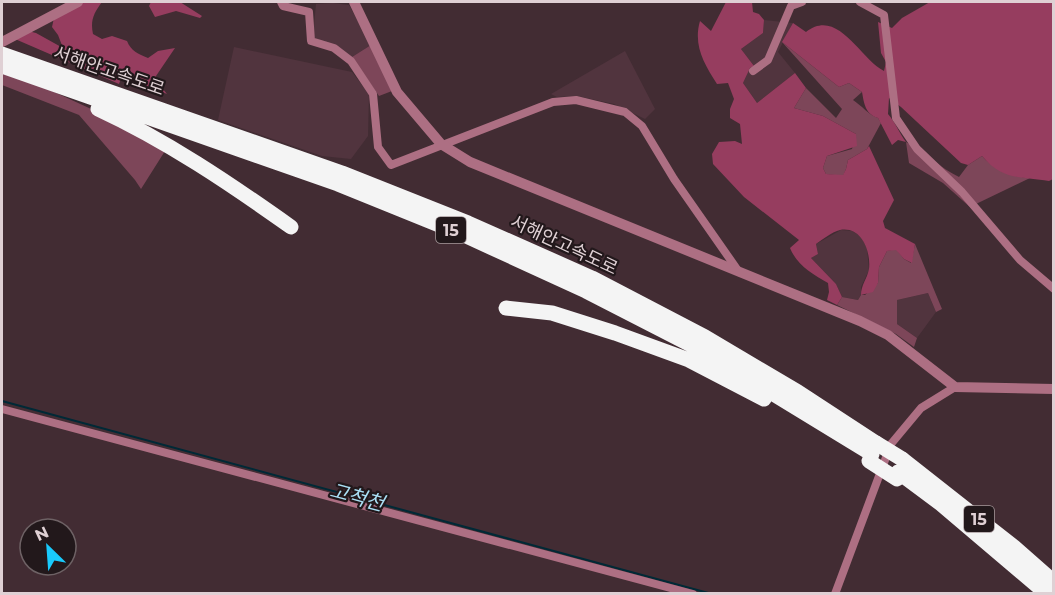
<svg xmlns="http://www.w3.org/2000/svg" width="1055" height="595" font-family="Montserrat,'Noto Sans KR',sans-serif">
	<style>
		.built { fill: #51343e }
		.green { fill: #7d4659 }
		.forest { fill: #963d5f }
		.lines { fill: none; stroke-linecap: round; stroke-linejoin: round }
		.stream { stroke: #002936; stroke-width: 2 }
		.minor { stroke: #ad6f83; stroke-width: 8 }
		.tertiary { stroke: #ad6f83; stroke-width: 10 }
		.motorway { stroke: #f4f4f4; stroke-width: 15 }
		.motorway-bridge { stroke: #f4f4f4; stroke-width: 15 }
		.labels { text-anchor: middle; stroke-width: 4.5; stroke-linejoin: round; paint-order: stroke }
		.shield { fill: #22181b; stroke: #a6999c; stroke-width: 1.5 }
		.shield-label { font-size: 16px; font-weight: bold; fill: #dfd0d4 }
		.street-label { font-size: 18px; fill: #dfd0d4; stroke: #22181b }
		.water-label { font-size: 20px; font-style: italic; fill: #aadff4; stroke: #22181b }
	</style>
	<rect width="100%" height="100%" fill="#422c33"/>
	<path class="built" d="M333,3L349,5L371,45L352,57L313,37L316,4Z
		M764,20L793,23L778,52L795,73L757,103L743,83L750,67L754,66L741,49L763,33Z
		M234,47L352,72L369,94L368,136L351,159L322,156L218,120Z
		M625,51L655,109L645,119L614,104L577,96L557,97L551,94Z
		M841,230L852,231L861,236L867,248L869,270L861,287V295L858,300L842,297L836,284L811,258L818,254L816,244Z
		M928,293L936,312L917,338L897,324V300Z"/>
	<path class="green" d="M782,42L839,87L849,83L862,92L853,100C861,105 870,116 878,118L881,123L867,149L848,160L846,169L843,176L826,174L823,168L827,156L852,149L856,134L823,116L794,108L806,88L836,118L842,109Z
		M371,45L392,91L379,96L352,57Z
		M2,73L39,85L126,125L165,151L141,189L135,180L79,115L2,85Z
		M906,142C925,152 940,168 959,177L968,165L982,156C994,170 1012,177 1030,178L978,203L971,208L943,183L909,163Z
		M915,244L942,309L936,312L928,293L897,300V324L917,338L914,347L896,334L837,305L842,297L858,300L861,295H865L878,283L879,267L887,251L896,249L904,259L911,263Z"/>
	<path class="forest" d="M83,2H102C94,13 90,20 93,34L102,39L112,36L127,41C131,51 138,54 148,58L158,51L175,48L156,76L158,83L167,94L122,76L119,84L15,39L28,31L36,33L63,48L58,35L52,27L54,18Z
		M151,2H180L202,16L200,18L176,11L155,17L149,6Z
		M726,2H752L753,12L759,14L764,20L763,33L741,49L754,66L750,68L743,83L757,103L795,73L806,88L794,108L823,116L856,134L857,146L827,156L823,168L826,174L843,175L846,169L848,160L867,149L869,146L894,200L883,221L885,228L915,244L912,263L904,259L896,250L887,251L879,267L878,283L873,292L861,295C861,285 867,279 869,269C871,252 862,226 840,230C832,232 823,239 816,244L818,254L811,258L836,284L842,297L837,305L827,300L829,292L828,283C812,274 797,265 790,248L799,240L744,197L713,164L712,154L719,142L735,141L742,144L740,124L730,118V109L734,99L728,83L717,84C704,64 693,45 700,21L711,31Z
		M930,2H1053V179L1049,181C1020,176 1003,181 982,156L968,165L961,163L901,107L889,98L888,114C896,123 899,133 906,142L898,140L892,145L878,118C865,114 864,103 862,92L849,83L839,87L782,42L793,23L806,32C838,7 860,59 884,71L886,62L881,53L878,22L892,28L902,18Z"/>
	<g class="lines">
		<path class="stream" d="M2,401L712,594"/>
		<path class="minor" d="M281,2L283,6L309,12L311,41L334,48L351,61L373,94L378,147L391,165L553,102L576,100L625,112L642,126L674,179L739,272
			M860,2L884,15L896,118L917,149L962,192L1020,260L1054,289
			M753,71L768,60L791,6L802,2
			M2,409L693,594
			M835,594L891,444L921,408L955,387"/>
		<path class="tertiary" d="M354,2L397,92L441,144L470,162L860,321L888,335L955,387L1054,389
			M2,42L78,2"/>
		<path class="motorway" d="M2,54L342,173L468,223L592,278L705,337L798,392L876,443
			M2,66L338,184L464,235L586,291L703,351L872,454
			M98,109C167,141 229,183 291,227
			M506,308L552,313L615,333L689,360L764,399
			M902,459L1014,547L1054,582
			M898,472L941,504L1047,594"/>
		<path class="motorway-bridge" d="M876,443L902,459
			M869,461L897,479"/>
	</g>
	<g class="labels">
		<g class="shield">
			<rect x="436" y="217" width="30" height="26" rx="4.5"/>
			<rect x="964" y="506" width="30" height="26" rx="4.5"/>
		</g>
		<g class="shield-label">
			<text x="451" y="236">15</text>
			<text x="979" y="525">15</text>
		</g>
		<g class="street-label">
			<text transform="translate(109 71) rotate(19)" y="6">서해안고속도로</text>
			<text transform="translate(564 245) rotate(25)" y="6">서해안고속도로</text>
		</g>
		<g class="water-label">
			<text transform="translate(357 497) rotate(15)" y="7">고척천</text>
		</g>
	</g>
	<rect width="1055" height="595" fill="none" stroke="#dfd0d4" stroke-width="6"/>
	<g transform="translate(48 547) rotate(335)"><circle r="28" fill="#22181b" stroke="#6e6265" stroke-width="1.5"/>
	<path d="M0-4.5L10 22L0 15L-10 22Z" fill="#19cafc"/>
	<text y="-9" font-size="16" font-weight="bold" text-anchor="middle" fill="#dfd0d4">N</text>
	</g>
</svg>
